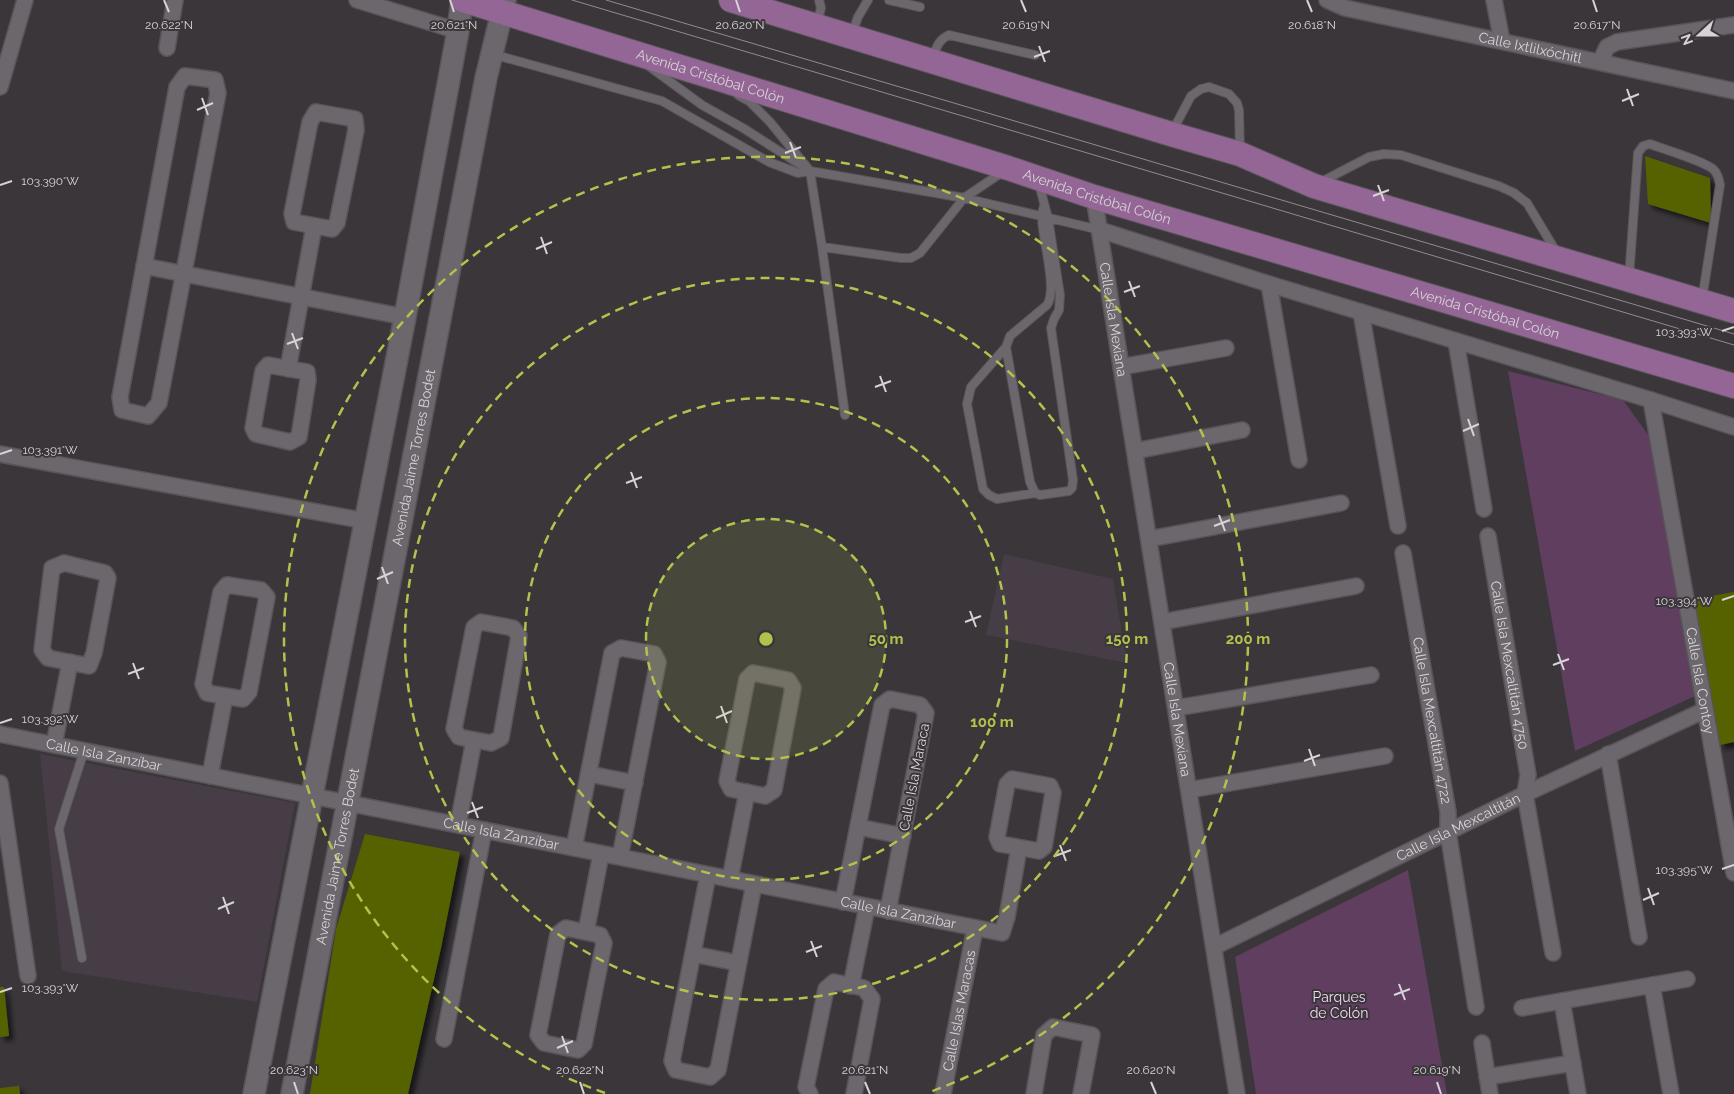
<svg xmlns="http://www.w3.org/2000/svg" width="1734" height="1094" font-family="Raleway,sans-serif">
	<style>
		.built { fill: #463d46 }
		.green { fill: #5f3e60 }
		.building { fill: #576202; filter: url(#shadow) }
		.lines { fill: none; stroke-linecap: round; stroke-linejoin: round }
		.lane-casing { stroke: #585458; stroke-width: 10 }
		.street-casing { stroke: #585458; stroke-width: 18 }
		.secondary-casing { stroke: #585458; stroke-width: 24 }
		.primary-casing { stroke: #585458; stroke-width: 26 }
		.lane { stroke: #6c676c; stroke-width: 8 }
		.street { stroke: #6c676c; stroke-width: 15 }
		.secondary { stroke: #6c676c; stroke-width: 21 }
		.primary { stroke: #946696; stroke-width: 24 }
		.tram { stroke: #8f8c8f; stroke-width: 1 }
		.ticks { fill: none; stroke: #d7d4d7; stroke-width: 2 }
		.ring { fill: none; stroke: #b2c34c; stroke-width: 2.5; stroke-dasharray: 9 6 }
		.labels { text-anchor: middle; stroke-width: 4; stroke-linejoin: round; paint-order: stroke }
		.street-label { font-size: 14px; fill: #d7d4d7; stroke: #3a363a }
		.park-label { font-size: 14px; fill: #f5d6f6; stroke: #3a363a }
		.ticks-label { font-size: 12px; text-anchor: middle; fill: #d7d4d7; stroke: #3a363a; stroke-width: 4; stroke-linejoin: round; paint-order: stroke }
		.centre { fill: #b2c34c; stroke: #3a363a; stroke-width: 2.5 }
		.ring-label { font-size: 15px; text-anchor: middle; font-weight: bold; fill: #b2c34c; stroke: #3a363a; stroke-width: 4; stroke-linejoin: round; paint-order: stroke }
	</style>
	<defs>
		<filter id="shadow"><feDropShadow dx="4.5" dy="4.5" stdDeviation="2.5" flood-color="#0009"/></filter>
	</defs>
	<rect width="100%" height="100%" fill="#3a363a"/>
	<path class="built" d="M1004,554L1113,579L1127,663L986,635Z
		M40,754L295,803L257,1002L62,971Z"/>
	<path class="green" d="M1508,371L1623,400L1649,436L1695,696L1575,751Z
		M1408,870L1447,1094H1256L1235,957Z"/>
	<path class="building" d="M1645,156L1710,178L1711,223L1648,204Z
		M1734,592V742L1720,745L1694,599Z
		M365,834L460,852L441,948L408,1094H310L336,929Z
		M0,987H4L9,1036L0,1037Z
		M19,1086L20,1094H0V1088Z"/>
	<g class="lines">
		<defs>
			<path id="lane" d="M889,0L920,7
				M817,24L821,8L819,0
				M852,34L858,17L868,0
				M492,54L662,101L769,162L798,173L810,171L964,198L1100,230
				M933,59C936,48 938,40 949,35L1035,55
				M650,67L702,105L743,128L804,167
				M738,95L749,101L770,122L810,171L822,247L901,258H911L920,253L964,198L1004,171
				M1172,132L1191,96L1201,89L1209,87L1229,94L1237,103L1239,110L1240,152
				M1321,182L1369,157L1384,154L1401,155L1499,186L1514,193L1527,203L1557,253
				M1039,184L1048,218L1060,295L1059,310L1054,319L1051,328L1073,480L1072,488L1069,491L1040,495L1035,493L1030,482L1006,347L1010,336L1047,305C1058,289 1042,238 1042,218C1041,214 1043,210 1044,206
				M822,247L845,415
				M1629,278L1638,153L1643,146L1650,144C1663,149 1707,162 1714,170C1718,174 1719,179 1720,185L1702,300
				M1006,347L971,387L967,404L983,489L989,495L997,499L1035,493
				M82,958L59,829L84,751"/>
			<g id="street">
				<path d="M357,0L458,31"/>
				<path id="s1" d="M1327,0L1345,8L1734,91"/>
				<path d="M1494,0L1502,41"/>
				<path d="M167,48L175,0"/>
				<path d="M1600,62L1607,47L1617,42L1734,25"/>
				<path d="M185,76L215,80L218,93L159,403L148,416L122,410L120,397L177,87Z"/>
				<path d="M0,87L25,0"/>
				<path d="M316,112L355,119L356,130L337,223L332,229L294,222L292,214L310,122Z"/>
				<path id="s2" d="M1094,197L1237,1094"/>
				<path d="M1100,230L1269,284L1651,400L1734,427"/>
				<path d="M144,266L405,317"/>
				<path d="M1269,284L1299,460"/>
				<path d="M1361,312L1398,526"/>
				<path d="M1456,341L1484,509"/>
				<path d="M268,365L307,372L308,380L299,437L290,442L256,434L253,428L263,371Z"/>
				<path d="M1121,367L1226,348"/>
				<path d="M288,369L314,226"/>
				<path id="s3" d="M1651,400L1734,873"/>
				<path d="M1135,451L1242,430"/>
				<path d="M0,454L366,521"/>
				<path id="s4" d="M1488,536L1528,775L1525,794L1553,953"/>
				<path d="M1149,539L1341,503"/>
				<path id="s5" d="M1403,553L1448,812V832L1476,1007"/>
				<path d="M64,563L105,573L108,578L94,653L89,666L48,658L42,650L52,568Z"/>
				<path d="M227,585L261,590L267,597L249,692L243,699L207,693L203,684L221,592Z"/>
				<path d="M481,622L513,628L519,636L501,738L491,743L459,737L454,729L474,627Z"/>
				<path d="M1162,622L1356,586"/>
				<path d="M753,673L788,680L793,688L774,790L765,796L731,789L727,781L747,679Z"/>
				<path d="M1176,708L1371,675"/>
				<path id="s6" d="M0,734L1002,933L1007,917L1019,848"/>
				<path d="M54,745L70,662"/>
				<path d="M1608,754L1639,937"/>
				<path d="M589,774L635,783"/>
				<path d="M210,776L225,696"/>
				<path d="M1012,779L1050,786L1053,793L1044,847L1039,851L1000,844L997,837L1007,784Z"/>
				<path d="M0,783L28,976"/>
				<path d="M1189,790L1385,756"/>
				<path d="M458,825L474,740"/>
				<path d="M858,827L903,836"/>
				<path d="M574,848L612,653L621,648L654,654L658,662L620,857"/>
				<path d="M708,875L672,1061L676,1070L710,1077L718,1070L754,884"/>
				<path d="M730,879L747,792"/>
				<path d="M843,902L882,705L890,699L920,705L926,713L888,911"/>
				<path d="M566,928L600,935L604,943L584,1044L578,1050L544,1043L538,1035L558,934Z"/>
				<path d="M586,932L601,854"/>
				<path id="s7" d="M1214,947L1525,794L1705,710"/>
				<path d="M693,954L738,963"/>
				<path d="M1652,985L1671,1094"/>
				<path d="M851,986L867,907"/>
				<path d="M1562,1001L1578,1094"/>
				<path d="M1522,1008L1687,979"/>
				<path d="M444,1039L484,830"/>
				<path d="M1482,1043L1490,1094"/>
				<path d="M1487,1077L1573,1063"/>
				<path d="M810,1094L806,1087L826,989L834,982L864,988L872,999L854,1094"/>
				<path id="s8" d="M943,1094L975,928"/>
				<path d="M1034,1094L1044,1035L1053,1027L1092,1035L1081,1094"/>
			</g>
			<g id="secondary">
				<path d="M254,1094L405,317L458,31L462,0"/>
				<path id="s9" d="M292,1094L486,78L505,0"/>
			</g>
			<g id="primary">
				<path id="s10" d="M463,0L1008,168L1094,197L1734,386"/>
				<path d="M731,0L1171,134L1240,154L1314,186L1734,311"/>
			</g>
		</defs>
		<use href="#lane" class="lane-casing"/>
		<use href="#street" class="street-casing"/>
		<use href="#secondary" class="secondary-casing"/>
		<use href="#primary" class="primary-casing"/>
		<use href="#lane" class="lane"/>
		<use href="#street" class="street"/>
		<use href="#secondary" class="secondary"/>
		<use href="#primary" class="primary"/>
		<path class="tram" d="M572,0L1734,345
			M606,0L1734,334"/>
	</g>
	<path class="ticks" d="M164,0L169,12M450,0L454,12M736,0L740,12M1021,0L1026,12M1307,0L1312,12M1593,0L1597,12M1039,46L1045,62M1034,57L1050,51M1627,89L1633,106M202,98L208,115M1622,101L1639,94M197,110L213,103M790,142L796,158M785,153L801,147M0,185L12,181M1378,185L1384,201M1373,196L1389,190M541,237L547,254M536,249L552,242M1129,281L1135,297M1124,292L1140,286M1722,331L1734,327M292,333L298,349M287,344L303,338M880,376L886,392M875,387L891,381M1468,419L1474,436M1463,431L1479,424M0,454L12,450M631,472L637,488M626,483L642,477M1219,515L1225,531M1214,526L1230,520M382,567L388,584M377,579L393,572M1722,600L1734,596M970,611L976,627M965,622L981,616M1558,654L1564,670M133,663L139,679M1553,665L1569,659M128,674L144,668M721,706L727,723M716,718L732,711M0,723L12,719M1309,749L1315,766M1304,761L1320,755M472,802L478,818M467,813L483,807M1060,845L1066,861M1055,856L1071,850M1722,869L1734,865M1648,888L1654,905M223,897L229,914M1643,900L1659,893M218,909L234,902M811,941L817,957M806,952L822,946M1399,984L1405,1000M0,992L12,988M1394,995L1410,989M562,1036L568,1053M557,1048L573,1041M294,1082L298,1094M580,1082L584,1094M865,1082L870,1094M1151,1082L1156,1094M1437,1082L1441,1094"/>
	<circle cx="766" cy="639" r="120" fill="#b2c34c" fill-opacity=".12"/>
	<g class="ring">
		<circle cx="766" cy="639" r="120"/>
		<circle cx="766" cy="639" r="241"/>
		<circle cx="766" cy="639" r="361"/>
		<path d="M605 1093A482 482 0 1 1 927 1093"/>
	</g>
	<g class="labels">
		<g class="street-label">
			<text dy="5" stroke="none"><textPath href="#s1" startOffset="209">Calle Ixtlilxóchitl</textPath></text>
			<text dy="5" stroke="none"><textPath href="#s10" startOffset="259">Avenida Cristóbal Colón</textPath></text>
			<text dy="5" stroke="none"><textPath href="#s10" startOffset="664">Avenida Cristóbal Colón</textPath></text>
			<text dy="5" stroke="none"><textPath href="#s10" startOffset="1069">Avenida Cristóbal Colón</textPath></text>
			<text dy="5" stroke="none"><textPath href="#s2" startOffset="124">Calle Isla Mexiana</textPath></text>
			<text dy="5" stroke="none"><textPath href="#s9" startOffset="648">Avenida Jaime Torres Bodet</textPath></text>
			<text dy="5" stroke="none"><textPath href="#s4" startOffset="131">Calle Isla Mexcaltitán 4750</textPath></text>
			<text dy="5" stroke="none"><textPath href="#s3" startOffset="285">Calle Isla Contoy</textPath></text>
			<text dy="5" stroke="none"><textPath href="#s2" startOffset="529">Calle Isla Mexiana</textPath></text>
			<text dy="5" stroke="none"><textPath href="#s5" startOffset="170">Calle Isla Mexcaltitán 4722</textPath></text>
			<text dy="5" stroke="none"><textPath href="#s6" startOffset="106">Calle Isla Zanzíbar</textPath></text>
			<text transform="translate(914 777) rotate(-79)" y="5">Calle Isla Maraca</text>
			<text dy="5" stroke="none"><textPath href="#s7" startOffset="272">Calle Isla Mexcaltitán</textPath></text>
			<text dy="5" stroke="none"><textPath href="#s6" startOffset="511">Calle Isla Zanzíbar</textPath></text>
			<text dy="5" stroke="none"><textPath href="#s9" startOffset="242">Avenida Jaime Torres Bodet</textPath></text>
			<text dy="5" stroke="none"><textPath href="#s6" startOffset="916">Calle Isla Zanzíbar</textPath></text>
			<text dy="5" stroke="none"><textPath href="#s8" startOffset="85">Calle Islas Maracas</textPath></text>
		</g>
		<g class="park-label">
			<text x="1339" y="1002">Parques<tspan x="1339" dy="16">de Colón</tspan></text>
		</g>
	</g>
	<g class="ticks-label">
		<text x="169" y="29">20.622°N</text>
		<text x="454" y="29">20.621°N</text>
		<text x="740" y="29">20.620°N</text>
		<text x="1026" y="29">20.619°N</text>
		<text x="1312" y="29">20.618°N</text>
		<text x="1597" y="29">20.617°N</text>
		<text x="50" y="185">103.390°W</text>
		<text x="1684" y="336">103.393°W</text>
		<text x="50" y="454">103.391°W</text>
		<text x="1684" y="605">103.394°W</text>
		<text x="50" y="723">103.392°W</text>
		<text x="1684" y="874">103.395°W</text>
		<text x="50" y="992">103.393°W</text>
		<text x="294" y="1074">20.623°N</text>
		<text x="580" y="1074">20.622°N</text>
		<text x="865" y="1074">20.621°N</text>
		<text x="1151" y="1074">20.620°N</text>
		<text x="1437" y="1074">20.619°N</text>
	</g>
	<circle cx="766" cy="639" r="8" class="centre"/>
	<g class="ring-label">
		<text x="886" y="644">50 m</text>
		<text x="1127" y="644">150 m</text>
		<text x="1248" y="644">200 m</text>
		<text x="992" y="727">100 m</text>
	</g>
	<g transform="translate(1699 35) rotate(249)" stroke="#3a363a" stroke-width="4" paint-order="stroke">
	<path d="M0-4L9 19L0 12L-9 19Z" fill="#d7d4d7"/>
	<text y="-8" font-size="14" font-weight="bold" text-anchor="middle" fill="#d7d4d7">N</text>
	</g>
</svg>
